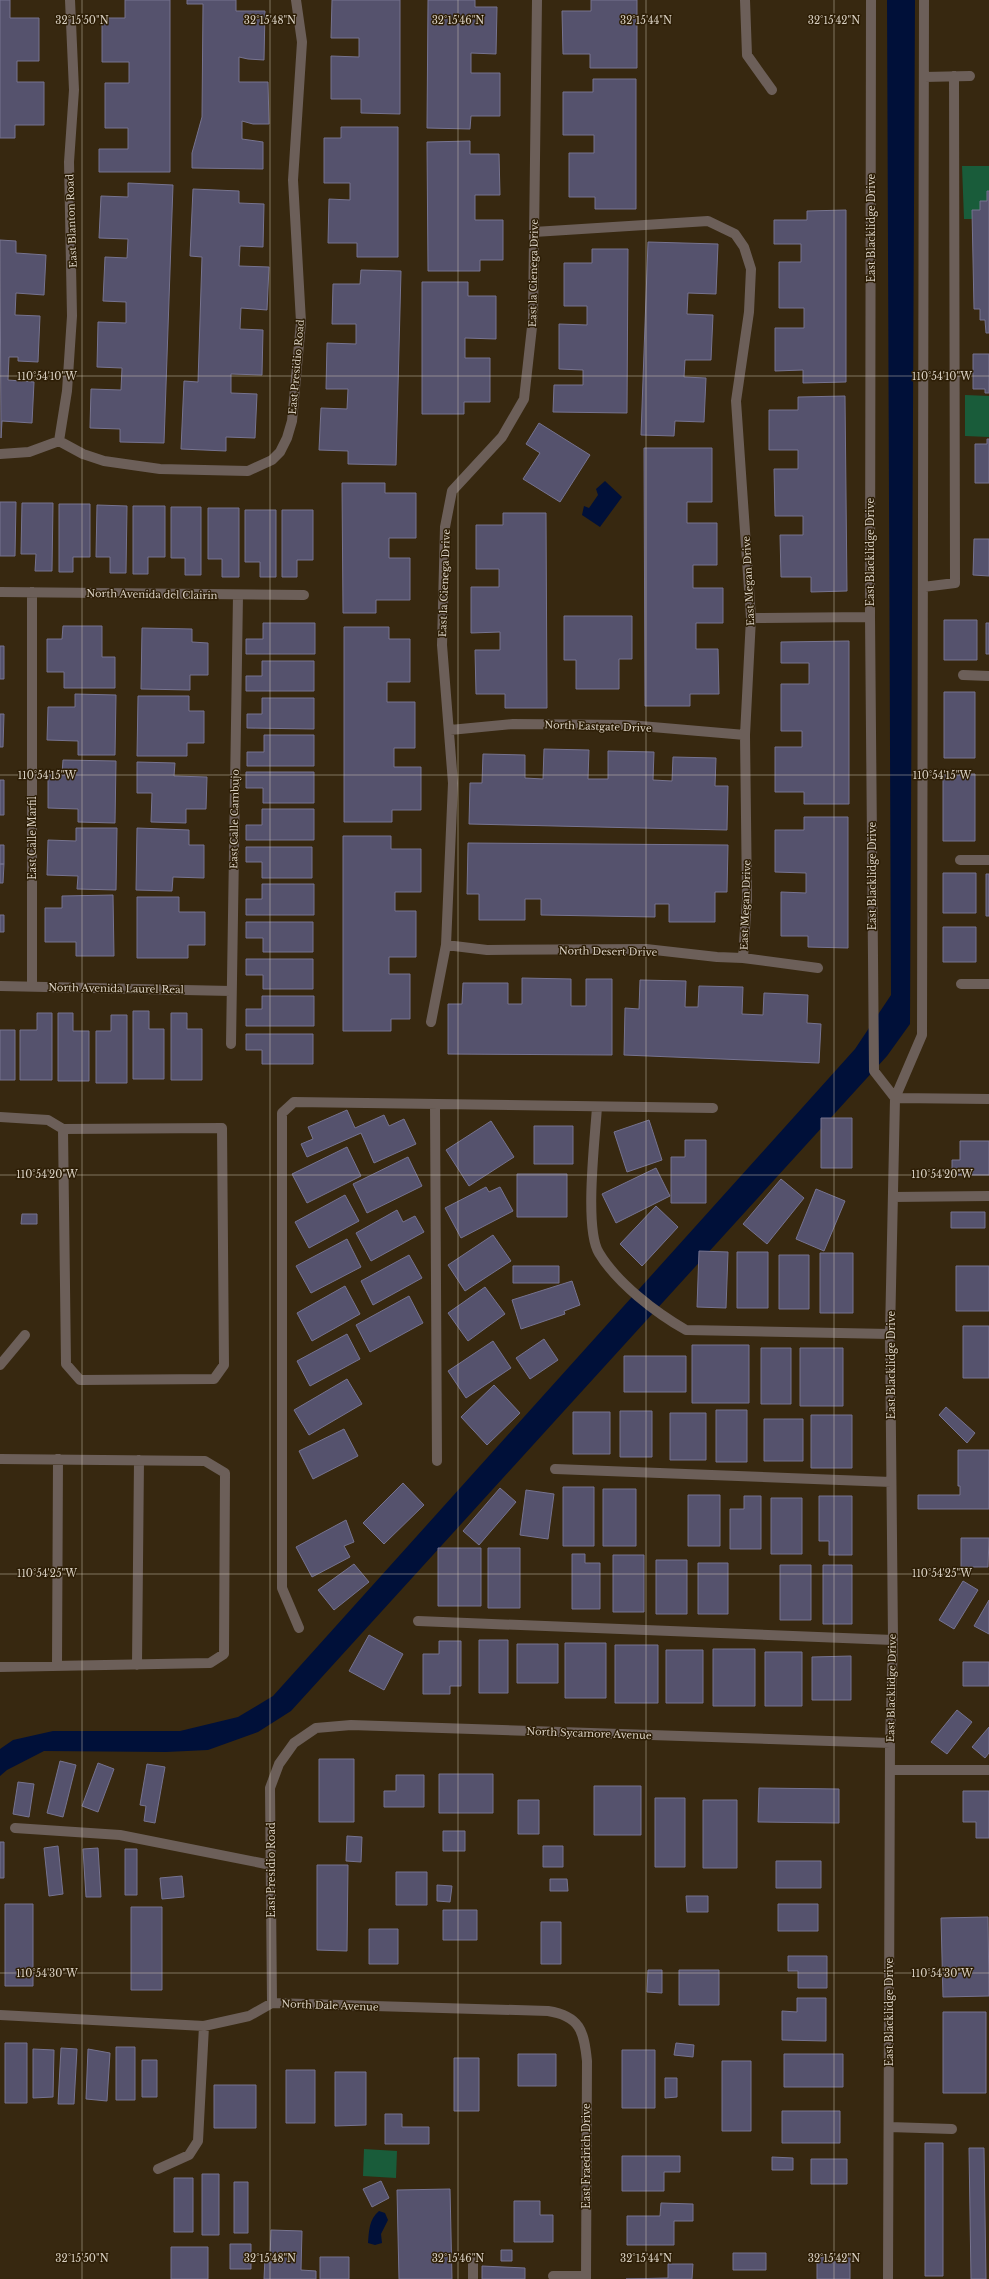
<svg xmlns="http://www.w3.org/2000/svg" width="989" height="2279" font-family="'Libre Baskerville',serif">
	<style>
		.green { fill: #195c3a }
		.water { fill: #001039 }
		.building { fill: #55526d; stroke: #76738f }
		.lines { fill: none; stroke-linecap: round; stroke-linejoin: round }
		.minor { stroke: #6c5f59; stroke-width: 10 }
		.ticks { fill: none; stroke: #d9d0c2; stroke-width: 1; stroke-opacity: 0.45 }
		.labels { text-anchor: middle; stroke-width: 3; stroke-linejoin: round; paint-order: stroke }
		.street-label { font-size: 10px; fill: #d9d0c2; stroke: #2d1e06 }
		.ticks-label { font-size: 10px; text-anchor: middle; fill: #d9d0c2; stroke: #2d1e06; stroke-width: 3; stroke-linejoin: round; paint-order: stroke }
	</style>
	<rect width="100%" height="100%" fill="#372810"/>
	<path class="green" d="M962,166H989V191H987V201H980V210H972V219H964Z
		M965,395L989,396V437L965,436Z
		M364,2149L397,2151L396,2178L363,2176Z"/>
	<path class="water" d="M887,0H915L910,1024L887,1056L291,1711L258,1732L208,1750L166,1752L44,1751L7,1770L0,1776V1749L13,1740L53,1731H180L238,1717L273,1696L855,1049L891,995Z
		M605,481L622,497L600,527L582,515L584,506L589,508L598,495L596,489Z
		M379,2211L385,2213L388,2220L381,2234L382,2243L375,2245L368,2243C369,2231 369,2219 379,2211Z"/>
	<path class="building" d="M0,0H10V18H39V61H17V82H44V125H15V138H0Z
		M125,0H170V172H99V149H128V128H105V83H129V62H102V18H125Z
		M187,0H236V11H265L264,60L248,59L239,57V82H268L269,124H253L242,121V139L263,142V169L192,168V153L202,117L203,4H187Z
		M332,0H400V114L361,113V99H331V56L359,57V38H331Z
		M428,0H475V7H497L496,54L471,53V73H500V116H471L470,129L427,128Z
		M591,0H637V68H590V54H563L562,11H591Z
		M593,79H636V209H595V197H569V153H594V135H563V92H593Z
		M341,127H398V257H357V243H328L329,199L350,200V183H324V138H341Z
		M470,141V154H499L500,195H475V220H503V260H480V271H428L427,142Z
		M128,183L173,185L164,443L120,442V429L90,428L91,389L121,390L122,368L97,367L98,322L126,323V302L103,301L105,257L127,258L128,239L99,238L101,196L128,197Z
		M193,189L239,191V203L264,204L263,247L240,246L239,266L269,267L267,310L241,308L240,329L263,330L262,375L231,374V393L257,394L255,438L226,437V451L181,449L184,381L198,382L202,257L190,256Z
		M987,191H989V333H986L985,320H980V309H974L972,210H980V201H987Z
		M846,210V382L803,383V370L775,371V328H804V308H779V262H801V244H774V220H807V211Z
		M0,240L16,241V253L46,255L44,295L16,293L15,315L40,316L38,362L18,361V357H9L8,380L34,382L32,423L2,421L1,438Z
		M648,242L718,244L716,294L688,293L687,314L713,315L711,360H685L684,377L706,378L704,422L675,421L674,436L641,435Z
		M592,249H628L627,413L553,412L554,385H583V370L559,369V324L587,325V306H564V263H592Z
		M361,270L401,271L396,465L348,464V451L319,450L321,408L347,409L348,389H326L327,343L356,344V324H332L333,284H360Z
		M422,282H468V296H496V339L465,338V358H490V402H464V414H422Z
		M973,354H989V393H985V389H973Z
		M845,396L847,591L811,592V577H781L780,535H803V516H775L774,469H798V450H769V410H798V397Z
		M539,423L590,455L560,502L523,479L540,453L526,444Z
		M987,439H989V483H975V444H987Z
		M644,448H712V502H687V523H717V565H693V588H723V623H696V649H718L719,694H690V706H645Z
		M342,483H385V493H416V538H389V558H410V600H376V613H343Z
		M0,502H16L15,556H0Z
		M22,503H53L52,571H35L36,554H21Z
		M59,504H90V557H73V572H59Z
		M97,505L127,506L126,573H110V557H96Z
		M133,506H165V557H148V574H133Z
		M171,507H201V575H185V558H171Z
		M208,508H239V577H222V559H208Z
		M245,510H276V577H260V562H245Z
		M282,510H313V560H297V577H282Z
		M503,513H546L547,708H505V694H476L475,650H500V632L471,633V587H499V569H476V525H503Z
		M974,539H989V576L973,575Z
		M564,616H632V659H619V689H576V660H564Z
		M944,620H977V660H944Z
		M263,623H315V654H246V639H263Z
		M986,623H989V654H986Z
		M63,626H102V657H115V688H64V672H47V639H62Z
		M344,627H389V639H410V682H387V702H415V748H394V767H421V810H392V822H344Z
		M142,628L192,629V642L208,643V675H190V690L141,689Z
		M849,641V804H804V792H775V747H802V731H781V684H809V663H781V642Z
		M0,646H4V679H0Z
		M262,661H314V691H246V676H262Z
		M944,692H975V758H944Z
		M75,694L116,695L115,755H78V741L47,740L48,707H75Z
		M138,696H189V711H204V743H187V756H137Z
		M262,698H314V729L247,728V714H262Z
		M0,714H4L3,747H0Z
		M264,735H314V766H247V752H264Z
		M544,749L589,750L588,779H608V751L654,752L653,780L672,781L673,757L716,758L715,786H728L727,830L469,824L470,783H482L483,754L525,755V778L543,779Z
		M63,760L116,761L115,823L78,822V809L48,808V774H62Z
		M137,762L175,763L174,776L207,777L206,809H186V823L151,822L152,793H137Z
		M246,772H314V803H263V788H246Z
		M943,774H975V841H943Z
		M0,780H4V815H0Z
		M262,809H314V840H246V825H262Z
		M804,817H848V948L808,947V936H781V892L806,893V873L775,872V830H804Z
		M76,828H117L116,890L77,889L78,876L47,875L48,840L76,841Z
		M137,828L189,830V845H204V878L173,877L172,891L136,890Z
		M343,836H391V849H421V892H395V911H416V957H389V974H410V1019H391V1031H343Z
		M468,843L728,845L727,892H715V922H669V904H655V917L541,915V899H525V920H479V894H467Z
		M0,845H4V864H0Z
		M246,847H312V878H262V862H246Z
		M0,864H4L3,883H0Z
		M943,873H976V913H943Z
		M986,874H989V916H986Z
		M262,884H314V915H246V899H262Z
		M113,895L114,956H76V942H45V908H62V896Z
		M137,897H179V912H205V945H188V958H137Z
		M0,915H4V932H0Z
		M246,922H313V952H263V938H246Z
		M943,927H976V962H943Z
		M246,959H313V989H263V975H246Z
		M522,978L571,979V1006H586V979H612V1055L448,1054V1004H462L463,983H508V1004H522Z
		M640,980L686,981L685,1007H698L699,986L743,987L742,1014L763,1015L764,993L808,995L807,1023L821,1024L819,1063L624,1055L625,1008L639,1009Z
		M262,996H314V1026H246V1009H262Z
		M133,1011H149V1029H164V1079H133Z
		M37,1013H52V1080H20V1030H37Z
		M58,1013H73V1031H89V1081H58Z
		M171,1013H187V1029H202V1080H171Z
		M111,1015H127V1083H96V1031H111Z
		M0,1030H15V1080H0Z
		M246,1034H313V1064H262V1050H246Z
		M347,1110L355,1128L384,1115L389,1126L404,1119L416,1144L374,1163L361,1133L307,1157L301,1144L313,1139L308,1127Z
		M821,1118H852V1168H821Z
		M649,1120L662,1160L627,1172L614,1132Z
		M491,1121L514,1157L469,1186L446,1150Z
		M534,1126H573V1164H534Z
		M685,1140H706V1203H671V1157H685Z
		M960,1141H989V1175H952V1160H960Z
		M347,1147L361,1176L307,1203L292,1174Z
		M408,1157L422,1186L367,1213L353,1184Z
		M656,1168L670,1196L616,1223L602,1194Z
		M517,1174H567V1217H517Z
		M781,1179L804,1198L767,1244L743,1224Z
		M486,1187L489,1192L500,1187L513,1211L461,1238L445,1208Z
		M816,1189L845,1201L824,1251L796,1239Z
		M345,1195L359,1221L309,1248L295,1222Z
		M656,1206L678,1227L642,1266L620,1244Z
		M397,1210L403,1222L415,1216L424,1232L371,1261L356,1233Z
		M951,1212H985V1228H951Z
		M22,1214H37V1224H21Z
		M493,1235L511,1261L465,1291L448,1265Z
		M347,1239L361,1267L311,1293L296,1266Z
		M699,1251L728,1252L726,1308L697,1307Z
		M737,1252H768V1308H737Z
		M820,1253H853V1313H820Z
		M409,1255L422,1278L373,1305L361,1281Z
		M779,1255H809V1309H779Z
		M513,1266H559V1283H513Z
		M956,1266H989V1311H956Z
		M572,1281L580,1305L564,1311L565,1314L521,1329L512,1300Z
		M345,1286L360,1314L312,1341L297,1313Z
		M485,1287L505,1314L468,1341L448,1313Z
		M409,1296L423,1323L370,1352L356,1325Z
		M963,1326H989V1378H963Z
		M347,1334L360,1359L310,1386L297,1361Z
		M544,1339L558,1360L530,1379L516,1358Z
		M493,1341L511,1368L466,1398L448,1371Z
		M692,1345H749V1403H692Z
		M761,1348H791V1404H761Z
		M800,1348H843V1406H800Z
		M624,1356H686V1392H624Z
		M347,1379L362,1404L309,1435L294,1410Z
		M494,1385L520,1413L487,1445L461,1417Z
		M946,1407L975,1433L967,1443L939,1415Z
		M716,1410H747V1462H716Z
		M620,1411H652V1457H620Z
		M573,1412H610V1454H573Z
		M670,1413H706V1460H670Z
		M811,1415H852V1468H811Z
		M764,1419H803V1461H764Z
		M344,1429L358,1456L313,1479L299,1451Z
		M958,1450H989V1509H918V1495H960V1486H958Z
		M403,1483L424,1505L384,1544L363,1523Z
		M563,1487H594V1546H563Z
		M500,1488L516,1502L479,1545L463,1531Z
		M603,1489H636V1546H603Z
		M526,1490L554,1494L548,1539L520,1535Z
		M688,1495H720V1546H688Z
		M744,1496H761V1549H730V1509H744Z
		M819,1496H852V1555H829V1541H819Z
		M771,1498H802V1554H771Z
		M346,1520L354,1542L344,1546L350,1557L312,1577L296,1547Z
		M961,1538H989L988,1567H961Z
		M438,1548H481V1606H438Z
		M488,1548H520V1608H488Z
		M572,1554H585V1563H600V1609H572Z
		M613,1555H644V1612H613Z
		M656,1560H687V1614H656Z
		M698,1563H728V1614H698Z
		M354,1564L369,1582L334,1610L318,1590Z
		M780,1565H811V1620H780Z
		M823,1565H852V1624H823Z
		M963,1581L978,1590L954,1629L939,1620Z
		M989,1600V1634L974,1626Z
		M369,1635L403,1654L384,1690L349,1671Z
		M479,1640H508V1693H479Z
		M439,1641H461V1686H450V1694H423V1654H439Z
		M565,1643H606V1698H565Z
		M517,1644H558V1683H517Z
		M615,1645H658V1703H615Z
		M713,1649H755V1706H713Z
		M666,1650H703V1703H666Z
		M765,1652H802V1706H765Z
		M851,1656V1700H812V1657Z
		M963,1662H989V1686H963Z
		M957,1710L972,1722L947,1754L931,1742Z
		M989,1727V1753L985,1758L972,1747Z
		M319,1759H354V1822H319Z
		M60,1761L76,1765L63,1817L47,1813Z
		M98,1763L114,1769L98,1812L82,1806Z
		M147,1764L165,1767L155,1823L144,1821L146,1806L140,1805Z
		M439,1774H493V1813H439Z
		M396,1775H424V1807H384V1791H396Z
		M18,1782L34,1784L29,1817L13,1814Z
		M594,1786H641V1835H594Z
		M759,1788L839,1789V1823L758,1822Z
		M963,1791H989V1838H976V1822H963Z
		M655,1798H685V1867H655Z
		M518,1800H539V1834H518Z
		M703,1800H737V1868H703Z
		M443,1831H465V1851H443Z
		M347,1836L362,1837L361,1862L346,1861Z
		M0,1842H4V1878H0Z
		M58,1846L63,1894L49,1896L44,1848Z
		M543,1846H563V1867H543Z
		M98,1848L101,1897H86L83,1849Z
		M125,1849H137V1895H125Z
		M776,1861H821V1888H776Z
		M317,1865H348L347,1951L317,1950Z
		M396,1872H427V1905H396Z
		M182,1876L184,1897L162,1899L160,1878Z
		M550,1879H567L568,1891H550Z
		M437,1885L452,1886L450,1902L437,1901Z
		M686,1896H708V1912H687Z
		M5,1904H33V1986H5Z
		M778,1904H818V1931H778Z
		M131,1907H162V1990H131Z
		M443,1910H477V1940H443Z
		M988,1917L989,1996L943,1997L941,1918Z
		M541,1922H561V1964H541Z
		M369,1929H398V1964H369Z
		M788,1956H827V1988H798V1971H788Z
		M648,1970H662V1993L647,1992Z
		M679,1970H719V2005H679Z
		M797,1998H826V2041L782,2040V2011L797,2012Z
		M943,2012H986V2093H943Z
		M5,2043H27V2103H5Z
		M676,2043L694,2045L693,2057L674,2055Z
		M116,2047H135V2100H116Z
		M61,2048L77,2049L74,2104H58Z
		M33,2049L54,2050L53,2097L33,2098Z
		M88,2049L110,2053L107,2101L86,2099Z
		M622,2050H655V2108H622Z
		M518,2054H556V2086H518Z
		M784,2054H843V2087H784Z
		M454,2058H479V2111H454Z
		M142,2060H157V2097H142Z
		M722,2061H751V2131H722Z
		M286,2070H315V2123H286Z
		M335,2072H366V2125L335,2126Z
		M665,2078H677V2097L665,2098Z
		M214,2085H256V2128H214Z
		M782,2111H840V2143H782Z
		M385,2114H402V2127H429V2144H385Z
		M925,2143H943V2276H925Z
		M969,2148H984L986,2279H971Z
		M622,2156H680V2172H664V2191H622Z
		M772,2157L793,2158V2170H772Z
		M811,2159H847V2184H811Z
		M202,2174H219V2235H202Z
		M174,2178H193V2232H174Z
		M381,2181L389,2198L372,2207L363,2189Z
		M234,2182H248V2233H234Z
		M450,2189L452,2279H399L397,2190Z
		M514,2201H540V2215H553V2242H514Z
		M661,2203L693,2204V2221H674V2245H627V2216H660Z
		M271,2230L302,2231L301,2270L316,2271V2279H264L265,2258L270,2259Z
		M230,2244H251V2269H230Z
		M171,2247H208V2279H171Z
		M501,2250H512V2261H501Z
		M733,2253H766V2270H733Z
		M320,2257H349V2279H320Z
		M817,2257H850V2279H817Z
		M668,2264H693L692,2279H626L668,2278Z
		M482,2266L525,2268V2279H482Z"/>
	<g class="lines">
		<path class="minor" d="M745,0L747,55L772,90
			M871,0L870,617L874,1071L895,1098
			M924,77L970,76
			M534,232L708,221L735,234L744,247L751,269L749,312L736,401L751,618L745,735L747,899L743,958
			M59,441L83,454L104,461L160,469L248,471L272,460L280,452L287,438L292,421L301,322L293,180L302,42L296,0
			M59,441L67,391L72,316L69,162L74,90L70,0
			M0,454L29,452L59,441
			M923,587L955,583L954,76
			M0,592L304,595
			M751,618L870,617
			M963,675L989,676
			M450,730L513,724L629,725L745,735
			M960,860H989
			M446,945L487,950L646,949L717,957L743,958L818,968
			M961,984H989
			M0,986L231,991
			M32,987V592
			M431,1022L446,945L453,783L442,645L445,527L452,491L502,437L524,399L533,318L537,0
			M231,1044L238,595
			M895,1098L989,1099
			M435,1105L437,1461
			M597,1107C595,1139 584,1229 599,1253C617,1283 656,1313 686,1330L890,1334
			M0,1117L48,1120L63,1129L222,1128L224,1365L214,1379L80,1380L66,1364L63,1129
			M893,1197L989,1196
			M0,1365L25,1335
			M0,1459L205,1461L225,1473L224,1654L210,1663L0,1667
			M555,1469L891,1482
			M418,1621L893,1640
			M299,1628L282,1588V1113L294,1102L713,1108
			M137,1665L139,1460
			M57,1666L58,1459
			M890,1770H989
			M15,1828L120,1835L271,1865
			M272,2003L270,1788L279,1764L294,1743L316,1728L351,1725L890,1743
			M0,2015L204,2026L249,2016L272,2003L548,2011C580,2016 584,2031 587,2061L586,2279
			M889,2127L952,2129
			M158,2169L189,2155L198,2141L204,2026
			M553,2276H586
			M473,2279V2260
			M888,2279L890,1743L893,1640L890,1334L895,1098L922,1035L924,0"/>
	</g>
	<path class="ticks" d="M82,0V2279M270,0V2279M458,0V2279M646,0V2279M834,0V2279M0,376H989M0,775H989M0,1175H989M0,1574H989M0,1973H989"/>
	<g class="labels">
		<g class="street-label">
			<text transform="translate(71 221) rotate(-92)" y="4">East Blanton Road</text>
			<text transform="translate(871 228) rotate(-90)" y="4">East Blacklidge Drive</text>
			<text transform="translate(533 273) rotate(-89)" y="4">East la Cienega Drive</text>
			<text transform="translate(296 367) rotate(-85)" y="4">East Presidio Road</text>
			<text transform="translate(870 552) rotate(-90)" y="4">East Blacklidge Drive</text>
			<text transform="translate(748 581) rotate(-93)" y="4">East Megan Drive</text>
			<text transform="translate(444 583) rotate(-88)" y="4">East la Cienega Drive</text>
			<text transform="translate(152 594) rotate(1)" y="4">North Avenida del Clairin</text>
			<text transform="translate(598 726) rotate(2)" y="4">North Eastgate Drive</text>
			<text transform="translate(234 819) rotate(-89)" y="4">East Calle Cambujo</text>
			<text transform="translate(32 838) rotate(-90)" y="4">East Calle Marfil</text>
			<text transform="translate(872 876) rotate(-90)" y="4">East Blacklidge Drive</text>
			<text transform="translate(745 905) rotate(-88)" y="4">East Megan Drive</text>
			<text transform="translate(608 951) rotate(1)" y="4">North Desert Drive</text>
			<text transform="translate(116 988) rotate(1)" y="4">North Avenida Laurel Real</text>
			<text transform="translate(891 1365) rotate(-90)" y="4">East Blacklidge Drive</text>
			<text transform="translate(891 1688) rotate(-89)" y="4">East Blacklidge Drive</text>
			<text transform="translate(589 1733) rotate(2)" y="4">North Sycamore Avenue</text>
			<text transform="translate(271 1870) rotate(-90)" y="4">East Presidio Road</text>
			<text transform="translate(330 2005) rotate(2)" y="4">North Dale Avenue</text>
			<text transform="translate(889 2012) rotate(-90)" y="4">East Blacklidge Drive</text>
			<text transform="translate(586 2156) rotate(-90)" y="4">East Fraedrich Drive</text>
		</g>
	</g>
	<g class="ticks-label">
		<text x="82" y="24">32°15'50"N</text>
		<text x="270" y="24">32°15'48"N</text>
		<text x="458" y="24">32°15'46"N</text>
		<text x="646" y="24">32°15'44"N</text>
		<text x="834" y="24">32°15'42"N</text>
		<text x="942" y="380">110°54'10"W</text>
		<text x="47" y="380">110°54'10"W</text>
		<text x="942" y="779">110°54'15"W</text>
		<text x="47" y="779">110°54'15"W</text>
		<text x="942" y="1178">110°54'20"W</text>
		<text x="47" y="1178">110°54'20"W</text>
		<text x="47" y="1577">110°54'25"W</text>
		<text x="942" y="1577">110°54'25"W</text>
		<text x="942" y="1977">110°54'30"W</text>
		<text x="47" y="1977">110°54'30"W</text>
		<text x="82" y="2262">32°15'50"N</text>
		<text x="270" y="2262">32°15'48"N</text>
		<text x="458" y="2262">32°15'46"N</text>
		<text x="646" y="2262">32°15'44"N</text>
		<text x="834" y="2262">32°15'42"N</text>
	</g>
</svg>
